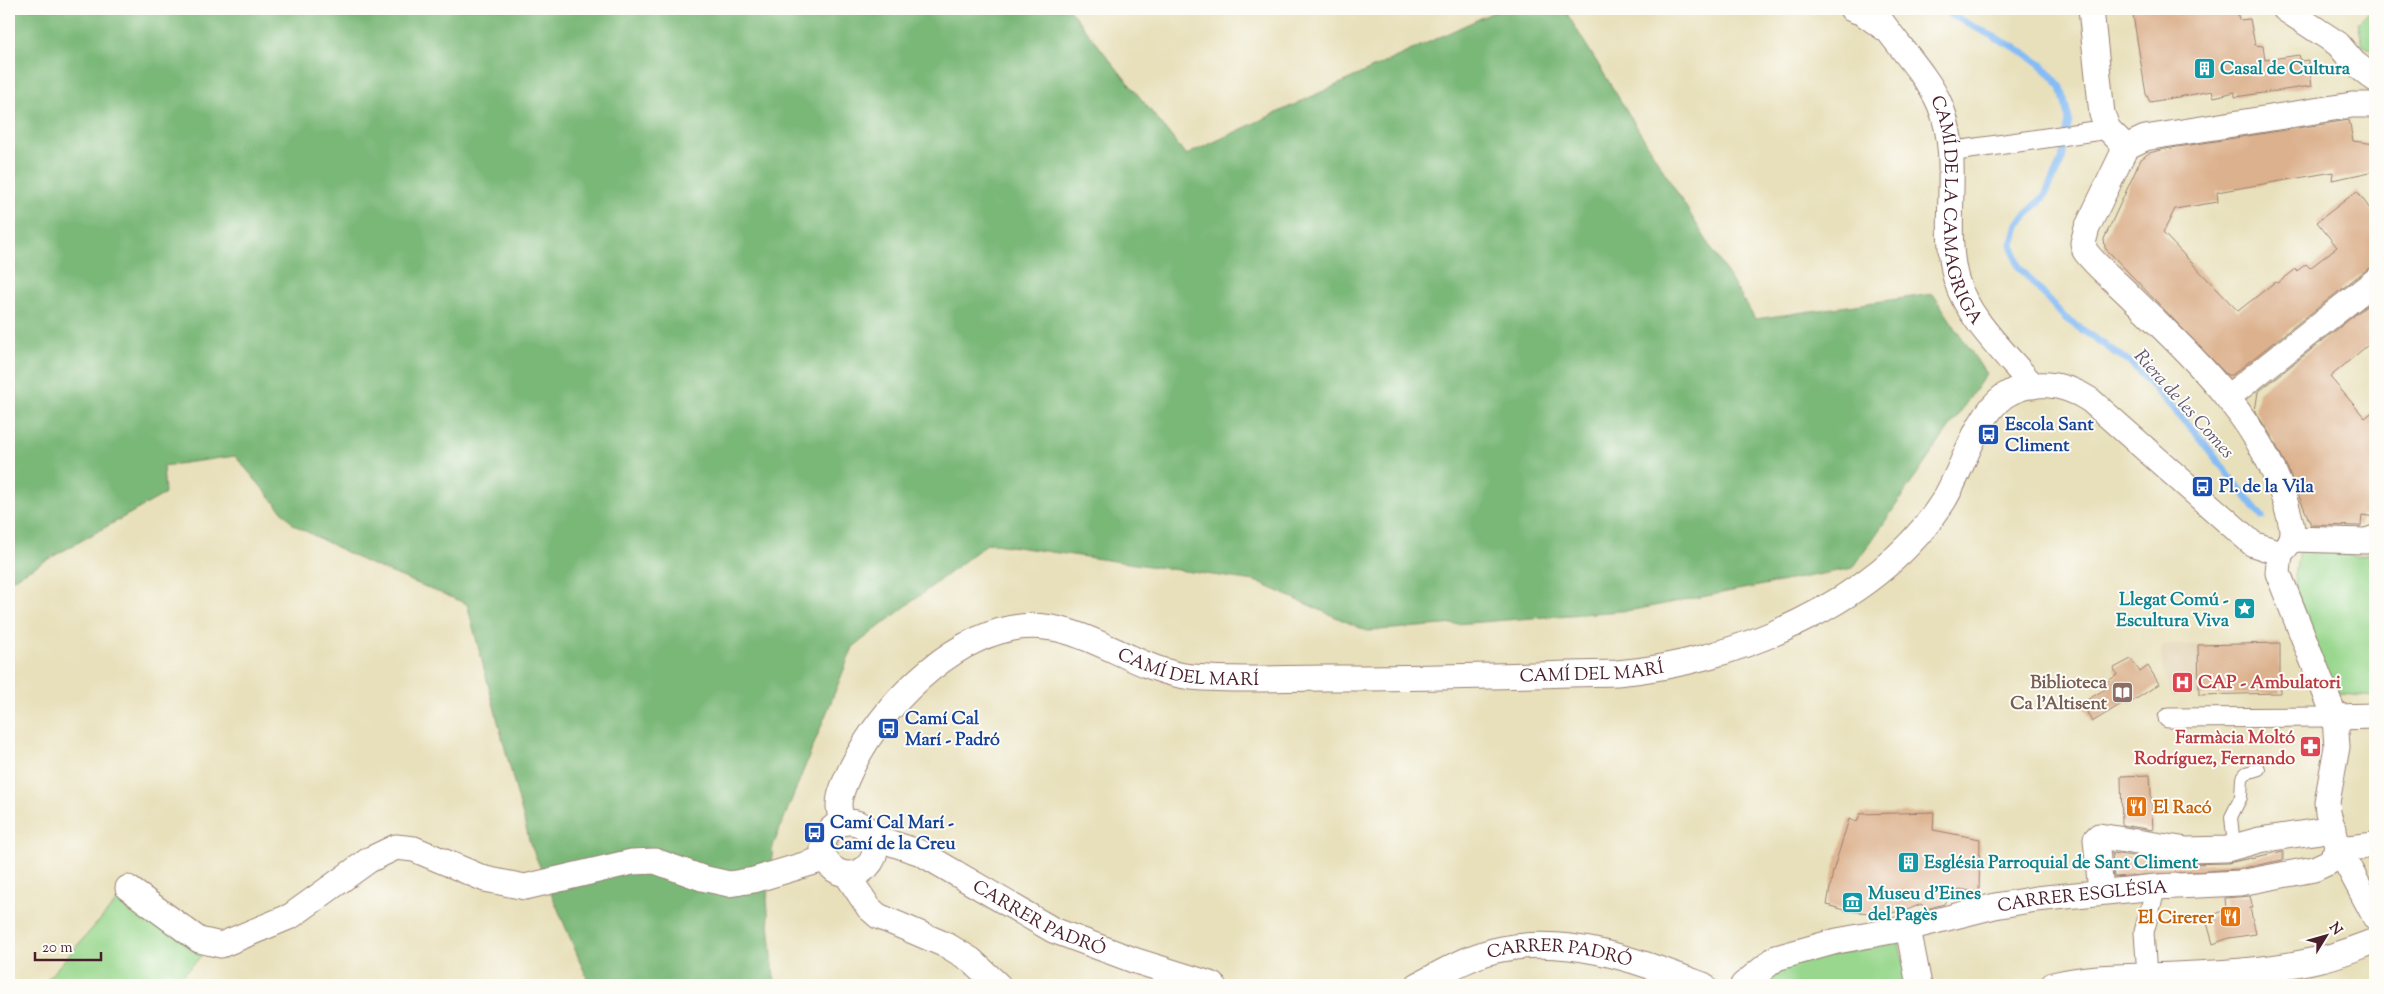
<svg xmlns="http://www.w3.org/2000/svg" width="2384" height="994" font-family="'Sorts Mill Goudy',serif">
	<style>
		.built { fill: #e2d3b4 }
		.green { fill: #98d78d; stroke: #717b5c }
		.forest { fill: #7ab878; stroke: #626c52 }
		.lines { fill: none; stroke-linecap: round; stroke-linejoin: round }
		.stream { stroke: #85bcf5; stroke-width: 7 }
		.building { fill: #dcb18d }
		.service-casing { stroke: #998073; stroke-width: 14 }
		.pedestrian-casing { stroke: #998073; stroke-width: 21 }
		.minor-casing { stroke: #998073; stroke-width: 27 }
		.service { stroke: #fff; stroke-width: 12 }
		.pedestrian { stroke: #fff; stroke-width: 19 }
		.minor { stroke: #fff; stroke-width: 25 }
		.labels { text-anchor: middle; stroke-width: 4; stroke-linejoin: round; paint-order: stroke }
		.culture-label { font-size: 18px; font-weight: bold; fill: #0d838f; stroke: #fdfcf7; text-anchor: start }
		.street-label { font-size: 18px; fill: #4a1f2b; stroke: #fdfcf7 }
		.transit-label { font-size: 18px; font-weight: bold; fill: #164399; stroke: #fdfcf7; text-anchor: start }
		.education-label { font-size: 18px; font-weight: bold; fill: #785e54; stroke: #fdfcf7; text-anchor: end }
		.health-label { font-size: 18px; font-weight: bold; fill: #be3a42; stroke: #fdfcf7; text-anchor: start }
		.food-label { font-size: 18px; font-weight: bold; fill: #c56008; stroke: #fdfcf7; text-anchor: start }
		.water-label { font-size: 19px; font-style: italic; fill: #5f5672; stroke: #fdfcf7 }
	</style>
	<rect width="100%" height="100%" fill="#fdfcf7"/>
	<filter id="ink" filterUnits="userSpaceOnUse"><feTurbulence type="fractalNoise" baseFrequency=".02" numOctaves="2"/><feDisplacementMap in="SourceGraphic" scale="10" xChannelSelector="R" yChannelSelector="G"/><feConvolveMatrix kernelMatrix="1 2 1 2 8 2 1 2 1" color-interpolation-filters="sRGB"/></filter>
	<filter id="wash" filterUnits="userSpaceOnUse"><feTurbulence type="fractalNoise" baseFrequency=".0096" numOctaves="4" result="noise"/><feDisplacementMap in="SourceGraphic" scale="20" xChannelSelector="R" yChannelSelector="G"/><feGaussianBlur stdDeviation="1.12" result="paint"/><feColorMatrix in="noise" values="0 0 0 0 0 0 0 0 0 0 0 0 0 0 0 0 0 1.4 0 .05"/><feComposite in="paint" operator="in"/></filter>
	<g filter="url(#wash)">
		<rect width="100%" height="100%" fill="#e8e0bb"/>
		<path class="built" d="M2161,645H2198L2199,695L2172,696L2162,668Z"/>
		<path class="green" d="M2372,9H2375V53L2363,45L2358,23Z
			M2299,549L2358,556L2375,551V697L2333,693L2294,584Z
			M124,893L201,956L174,985H42Z
			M1894,941H1898L1910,985H1761L1788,965Z"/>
		<path class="forest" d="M9,9H1069L1186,155L1500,9H1564L1755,319L1933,294L1986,374L1853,568L1633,610L1367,631L1255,581L988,543L853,647L773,846L767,900L774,978L781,985H590L530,843L467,604L363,561L294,525L235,456L163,466L165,494L9,581Z"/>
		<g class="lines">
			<path class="stream" d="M1942,9L1951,15L2016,48L2042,65L2061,87L2069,120L2062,160L2045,195L2019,223L2012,244L2019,267L2065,318L2131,363L2199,437L2262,517"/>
		</g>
		<g id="blocks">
			<path class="building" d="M2132,9H2226V12L2237,10L2239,20L2250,19L2255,45L2263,46L2265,60L2299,55L2301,61L2308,60L2312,86L2235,97V92L2214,97L2212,91L2150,102L2146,94Z
				M2349,120L2353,141L2375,144V171L2332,180L2333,172L2217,192L2218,202L2175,209L2163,233L2238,311L2275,282L2278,283L2296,269L2297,271L2306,264L2310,268L2337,247L2317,222L2357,191L2375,216V267L2366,270L2232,375H2227L2105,248L2104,239L2141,159L2149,153L2165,149Z
				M2375,299V339L2330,377L2365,418L2375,410V517L2362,515L2361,526L2311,525L2287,467L2272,437L2255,411L2258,392Z
				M2280,643V693L2199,695L2198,645Z
				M2131,659L2140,672L2148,666L2159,684L2130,703L2128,700L2092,722L2082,703L2107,688L2105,683L2117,675L2114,668Z
				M2150,775L2153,830L2122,825L2121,776Z
				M1934,812L1933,830L1980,839L1979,893L1961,889L1949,895L1944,904L1926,909L1921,904L1905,911L1881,914L1848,911L1827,905L1833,871L1849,819L1857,822L1860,814Z
				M2283,851V860L2238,869L2114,877L2112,853L2187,864L2228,863Z
				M2250,896L2253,908H2250L2256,934L2229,938L2213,944L2206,919L2226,909L2225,898Z"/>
		</g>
	</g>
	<g filter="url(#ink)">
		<use href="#blocks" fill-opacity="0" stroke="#998073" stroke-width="1"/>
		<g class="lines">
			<defs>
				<path id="service" d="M2234,846L2231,817L2241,797L2242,778L2246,773L2259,769"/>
				<path id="pedestrian" d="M1949,152L2108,129
					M2168,718L2335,717
					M2147,976L2144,932L2156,887"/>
				<g id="minor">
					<path d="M1852,9L1863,13L1884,28"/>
					<path id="s1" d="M1873,9C1892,40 1927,74 1940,105C1963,160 1941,223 1956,279C1967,318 2007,355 2033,386"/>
					<path d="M2091,9L2102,114L2108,129L2126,147"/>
					<path d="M2285,9L2338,44L2354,63L2375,79"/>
					<path d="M2126,147L2087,228L2083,243L2085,251C2097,267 2114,280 2128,294C2191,356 2261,418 2286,505C2292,525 2298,538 2280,553"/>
					<path d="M2126,147L2145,138L2352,105H2375"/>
					<path d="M2228,397L2375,281"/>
					<path d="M2292,539L2366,541L2375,538"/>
					<path d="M2280,553L2278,573L2335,717L2337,747L2327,802L2328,813L2339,849L2375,917"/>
					<path d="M2335,717L2375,716"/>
					<circle cx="849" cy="848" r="26"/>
					<path id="s2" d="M842,823C841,817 839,811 839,805C839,793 847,778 852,767C882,707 945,641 1013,628C1080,616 1128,670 1192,677C1237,681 1281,678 1326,678C1423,679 1520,675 1617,673C1734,663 1879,603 1944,500C1963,469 1976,416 2004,396C2032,378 2064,383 2090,400L2253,544L2280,553"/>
					<path id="s3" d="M873,837L921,853L1053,930L1136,961L1213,985"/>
					<path d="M2339,849L2375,845"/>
					<path d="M847,875L869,908L878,916L948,946L971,960L998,985"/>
					<path d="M128,888L199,940L221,945L291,916L369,860L396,847L414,849L485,879L525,887L632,862L655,861L702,878L729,884L754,880L824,859"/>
					<path d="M2101,892L2096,839L2099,836L2187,850L2227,849L2259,840L2334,829"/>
					<path d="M1908,928L1919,985"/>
					<path id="s4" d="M1418,985C1445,971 1473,954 1502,949C1571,935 1640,962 1703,985"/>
					<path id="s5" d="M1743,985L1776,958L1837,941L1908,928L1995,906L2036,899L2156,887L2240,883L2314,869L2329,862L2339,849"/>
					<path d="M2053,985C2093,975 2133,977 2174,975C2223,973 2273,970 2321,959C2339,955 2358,947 2375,941"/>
				</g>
			</defs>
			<use href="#service" class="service-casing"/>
			<use href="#pedestrian" class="pedestrian-casing"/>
			<use href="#minor" class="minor-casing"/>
			<use href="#service" class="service"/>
			<use href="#pedestrian" class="pedestrian"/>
			<use href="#minor" class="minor"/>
		</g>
	</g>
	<defs>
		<symbol id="building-square" viewBox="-11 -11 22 22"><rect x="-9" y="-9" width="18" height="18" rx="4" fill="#0f9aa8" stroke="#fdfcf7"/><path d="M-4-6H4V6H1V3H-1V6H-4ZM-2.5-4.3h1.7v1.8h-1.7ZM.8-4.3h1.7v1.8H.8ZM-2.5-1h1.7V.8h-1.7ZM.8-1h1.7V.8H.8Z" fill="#fff"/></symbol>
		<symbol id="bus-square" viewBox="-11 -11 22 22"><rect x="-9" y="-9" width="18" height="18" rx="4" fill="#1a4fb4" stroke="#fdfcf7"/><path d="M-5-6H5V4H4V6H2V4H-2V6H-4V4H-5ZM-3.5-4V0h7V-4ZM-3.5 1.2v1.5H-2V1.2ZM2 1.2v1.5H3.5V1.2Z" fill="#fff"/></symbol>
		<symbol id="sight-square" viewBox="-11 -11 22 22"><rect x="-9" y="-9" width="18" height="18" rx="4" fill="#0f9aa8" stroke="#fdfcf7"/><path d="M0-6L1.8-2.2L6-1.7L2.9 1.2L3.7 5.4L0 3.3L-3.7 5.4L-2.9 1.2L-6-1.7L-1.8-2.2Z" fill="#fff"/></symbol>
		<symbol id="hospital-square" viewBox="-11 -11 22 22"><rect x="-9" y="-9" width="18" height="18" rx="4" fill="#e0444e" stroke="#fdfcf7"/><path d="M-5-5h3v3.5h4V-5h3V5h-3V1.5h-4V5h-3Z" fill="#fff"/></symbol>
		<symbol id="library-square" viewBox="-11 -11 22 22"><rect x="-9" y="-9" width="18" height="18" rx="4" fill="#8d6e63" stroke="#fdfcf7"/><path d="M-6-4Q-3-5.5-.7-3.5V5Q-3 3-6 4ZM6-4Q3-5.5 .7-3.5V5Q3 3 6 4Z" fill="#fff"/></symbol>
		<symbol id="pharmacy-square" viewBox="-11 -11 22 22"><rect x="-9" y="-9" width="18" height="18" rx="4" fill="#e0444e" stroke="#fdfcf7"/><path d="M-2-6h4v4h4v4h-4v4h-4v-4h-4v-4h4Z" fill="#fff"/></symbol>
		<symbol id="restaurant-square" viewBox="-11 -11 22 22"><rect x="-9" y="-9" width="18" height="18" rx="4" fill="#e8710a" stroke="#fdfcf7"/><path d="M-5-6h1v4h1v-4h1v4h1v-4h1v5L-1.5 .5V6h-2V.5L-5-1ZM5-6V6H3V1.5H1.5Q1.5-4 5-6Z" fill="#fff"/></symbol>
		<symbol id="museum-square" viewBox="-11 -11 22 22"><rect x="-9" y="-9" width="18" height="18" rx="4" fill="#0f9aa8" stroke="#fdfcf7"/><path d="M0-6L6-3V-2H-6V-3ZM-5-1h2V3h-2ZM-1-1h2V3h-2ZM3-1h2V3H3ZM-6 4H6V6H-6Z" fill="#fff"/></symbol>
	</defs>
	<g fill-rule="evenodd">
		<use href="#building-square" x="2192" y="56" width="25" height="25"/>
		<use href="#bus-square" x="1976" y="422" width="25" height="25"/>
		<use href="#bus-square" x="2190" y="474" width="25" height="25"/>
		<use href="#sight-square" x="2232" y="596" width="25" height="25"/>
		<use href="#hospital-square" x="2170" y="670" width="25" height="25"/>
		<use href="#library-square" x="2110" y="680" width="25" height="25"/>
		<use href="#bus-square" x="876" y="716" width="25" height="25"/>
		<use href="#pharmacy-square" x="2298" y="734" width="25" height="25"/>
		<use href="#restaurant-square" x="2124" y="794" width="25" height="25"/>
		<use href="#bus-square" x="802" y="820" width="25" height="25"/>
		<use href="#building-square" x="1896" y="850" width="25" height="25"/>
		<use href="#museum-square" x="1840" y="890" width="25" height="25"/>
		<use href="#restaurant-square" x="2218" y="904" width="25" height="25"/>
	</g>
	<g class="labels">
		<g class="culture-label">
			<text x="2220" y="74">Casal de Cultura</text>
			<text x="2229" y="605" text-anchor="end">Llegat Comú -<tspan x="2229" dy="21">Escultura Viva</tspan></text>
			<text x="1924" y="868">Església Parroquial de Sant Climent</text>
			<text x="1868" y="899">Museu d’Eines<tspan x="1868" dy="21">del Pagès</tspan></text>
		</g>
		<g class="street-label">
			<text dy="6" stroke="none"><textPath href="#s1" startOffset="225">CAMÍ DE LA CAMAGRIGA</textPath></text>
			<text dy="6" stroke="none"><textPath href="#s2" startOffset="461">CAMÍ DEL MARÍ</textPath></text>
			<text dy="6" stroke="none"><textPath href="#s2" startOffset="866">CAMÍ DEL MARÍ</textPath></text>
			<text dy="6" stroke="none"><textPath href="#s5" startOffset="356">CARRER ESGLÉSIA</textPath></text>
			<text dy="6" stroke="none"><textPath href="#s3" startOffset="186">CARRER PADRÓ</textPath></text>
			<text dy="6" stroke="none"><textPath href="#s4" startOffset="150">CARRER PADRÓ</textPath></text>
		</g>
		<g class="transit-label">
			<text x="2005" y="430">Escola Sant<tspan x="2005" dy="21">Climent</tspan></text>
			<text x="2219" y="492">Pl. de la Vila</text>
			<text x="905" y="724">Camí Cal<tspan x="905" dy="21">Marí - Padró</tspan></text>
			<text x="830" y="828">Camí Cal Marí -<tspan x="830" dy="21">Camí de la Creu</tspan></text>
		</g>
		<g class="education-label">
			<text x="2107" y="688">Biblioteca<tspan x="2107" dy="21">Ca l'Altisent</tspan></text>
		</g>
		<g class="health-label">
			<text x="2198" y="688">CAP - Ambulatori</text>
			<text x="2295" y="743" text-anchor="end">Farmàcia Moltó<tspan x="2295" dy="21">Rodríguez, Fernando</tspan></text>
		</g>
		<g class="food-label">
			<text x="2153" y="813">El Racó</text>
			<text x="2214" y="923" text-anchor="end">El Cirerer</text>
		</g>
		<g class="water-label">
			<text transform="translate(2185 403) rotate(48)" y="7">Riera de les Comes</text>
		</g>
	</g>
	<rect width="2384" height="994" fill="none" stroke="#fdfcf7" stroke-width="30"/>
	<g transform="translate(2326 936) rotate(53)" stroke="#fdfcf7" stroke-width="4" paint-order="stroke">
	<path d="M0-4L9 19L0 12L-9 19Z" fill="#4a1f2b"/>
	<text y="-8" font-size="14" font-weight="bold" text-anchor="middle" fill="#4a1f2b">N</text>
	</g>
	<path d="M35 952v8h66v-8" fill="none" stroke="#4a1f2b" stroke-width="2.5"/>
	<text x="42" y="952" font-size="15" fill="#4a1f2b" stroke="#fdfcf7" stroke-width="4" paint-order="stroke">20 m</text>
</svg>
